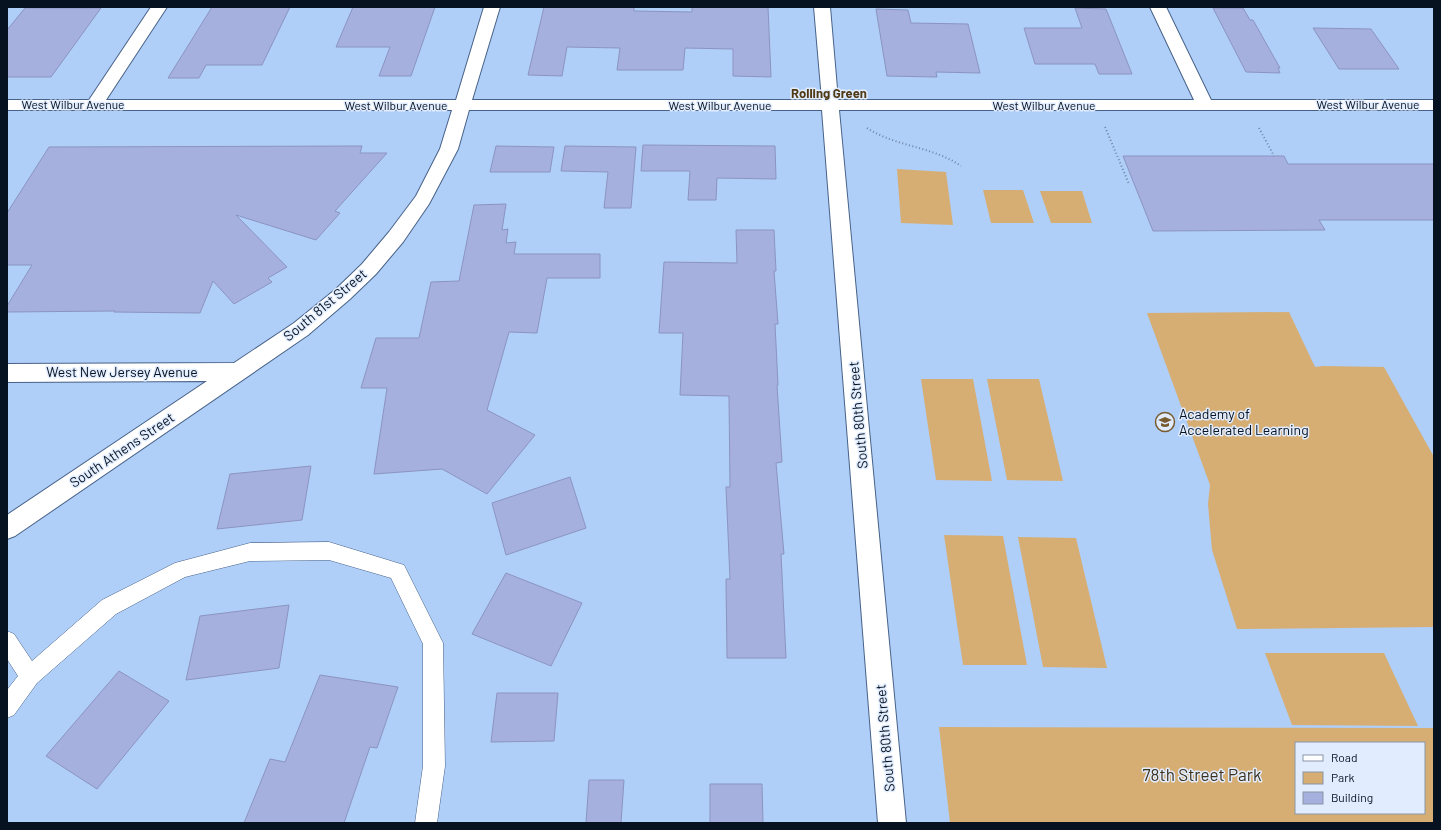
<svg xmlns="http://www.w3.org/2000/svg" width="1441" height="830" font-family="Barlow,sans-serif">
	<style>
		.green { fill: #d6ae74; fill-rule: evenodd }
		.building { fill: #a6b0de; stroke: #8b94c1 }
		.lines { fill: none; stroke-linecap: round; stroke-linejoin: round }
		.service-casing { stroke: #476287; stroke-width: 1 }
		.minor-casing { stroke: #476287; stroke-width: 2 }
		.path { stroke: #6f86a6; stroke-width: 2; stroke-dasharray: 1 2.5; stroke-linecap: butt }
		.service { fill: #fff; fill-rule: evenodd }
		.minor { fill: #fff; fill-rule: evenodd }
		.labels { text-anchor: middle; stroke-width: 3; stroke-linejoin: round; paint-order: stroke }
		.far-street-label { font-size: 12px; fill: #071220; stroke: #e1edff }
		.far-quarter-label { font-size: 13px; font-weight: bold; fill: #503915; stroke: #e1edff }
		.street-label { font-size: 14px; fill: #071220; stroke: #e1edff }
		.poi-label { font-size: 14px; fill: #071220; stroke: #e1edff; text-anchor: start }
		.near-park-label { font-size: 17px; fill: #3d301d; stroke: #e1edff }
	</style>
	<rect width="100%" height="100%" fill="#afcef8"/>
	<path class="green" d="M897,169L946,172L953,225L901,223Z
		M983,190H1023L1034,223H991Z
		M1040,191H1082L1092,223H1051Z
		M1289,312L1315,367L1323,366L1384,367L1434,457V627L1237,629L1212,550L1208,504L1210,485L1147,313Z
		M921,379H973L992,481L936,480Z
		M987,379H1039L1063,481L1007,480Z
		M944,535L1003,536L1027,665H963Z
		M1018,537L1076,538L1107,668L1043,667Z
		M1265,653H1384L1418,726L1292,725Z
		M939,727L1434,728V823H950ZM1296,743H1424V813H1296Z"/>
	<path class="building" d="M212,7H290L262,65H206L199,78H168Z
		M353,7H435L411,76H379L390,47H336Z
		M544,7H634V11L692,12V7H768L771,77L733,76V49L685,48L683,70H617L620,48L567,47L562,76L528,75Z
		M25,8H101L51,77H7V30Z
		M1075,8L1106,9L1132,74H1099L1095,64H1035L1024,28H1082Z
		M1213,8H1243L1250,20H1253L1280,68H1278L1280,73L1246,72Z
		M876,9L908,10L911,23L968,24L980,73L936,72L937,77L887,76Z
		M1313,28L1371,29L1399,69H1339Z
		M643,145L775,146L776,179L717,178L716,200H688L690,171H641Z
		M362,146L360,153H387L335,211L340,213L316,240L236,215L287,267L268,278L272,282L234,304L213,281L200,313L114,312L115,311L7,312V306L32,265H7V213L49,147Z
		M496,146L554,147L550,172H490Z
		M565,146L636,147L631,208H604L608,172L561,171Z
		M1123,156H1284L1288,164H1434V220H1319L1325,230L1153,231Z
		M506,204L502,230L508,229L506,243L516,242L514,254H600V278H547L537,333L509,332L487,410L535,435L487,494L442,469L374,474L387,388H361L376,338H419L431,282L459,281L474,205Z
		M736,230H774L776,271H774L778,324H775L778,385H777L782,462L776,463L784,554H781L786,658H727L726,579H730L726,487H730L729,396L680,395L683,333H659L664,262L737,263Z
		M311,466L302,520L217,529L230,474Z
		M570,477L586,528L506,555L492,503Z
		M506,573L582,603L551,666L472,634Z
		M289,605L279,668L186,680L200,616Z
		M119,671L169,701L97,789L46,756Z
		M320,675L398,687L377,748L370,747L344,823H244L270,759L285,762Z
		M497,693H558L554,741L491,742Z
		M589,780H624L621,823H586Z
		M710,784H762L763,823H710Z"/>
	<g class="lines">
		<defs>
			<path id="service" d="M329,542L404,565L443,643L445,766L437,823H415L423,766V644L391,578L329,560L250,561L185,577L116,614L37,683L14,715L7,718V690L18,676L7,659V631L14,634L32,661L102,600L175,563L250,543Z"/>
			<path id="minor" d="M151,7H167L106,100H456L484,7H500L472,100H822L814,7H830L838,100H1194L1150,7H1166L1211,100H1434V110H839L906,823H878L822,110H469L458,149L429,204L403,242L376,274L350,299L308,335L15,536L7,539V515L207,381L7,382V364L234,363L294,323L336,289L362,264L389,232L416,196L440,149L452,110H7V100H89Z"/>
		</defs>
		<use href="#service" class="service-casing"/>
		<use href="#minor" class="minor-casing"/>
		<path class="path" d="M1105,127L1129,184
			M867,128C896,147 932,146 961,166
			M1259,128L1274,156"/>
		<use href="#service" class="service"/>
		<use href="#minor" class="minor"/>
	</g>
	<defs>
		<symbol id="school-ring" viewBox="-11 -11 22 22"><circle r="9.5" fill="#e1edff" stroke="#785b2f" stroke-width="1.5"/><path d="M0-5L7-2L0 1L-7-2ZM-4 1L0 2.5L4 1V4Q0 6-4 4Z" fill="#785b2f"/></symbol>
	</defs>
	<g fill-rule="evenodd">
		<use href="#school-ring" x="1154" y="411" width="22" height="22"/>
	</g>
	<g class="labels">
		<g class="far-street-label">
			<text x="73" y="109">West Wilbur Avenue</text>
			<text x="1368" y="109">West Wilbur Avenue</text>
			<text x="396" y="110">West Wilbur Avenue</text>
			<text x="720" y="110">West Wilbur Avenue</text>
			<text x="1044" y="110">West Wilbur Avenue</text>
		</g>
		<g class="far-quarter-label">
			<text x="829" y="98">Rolling Green</text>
		</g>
		<g class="street-label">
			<text transform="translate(325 305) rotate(-40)" y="5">South 81st Street</text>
			<text x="122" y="377">West New Jersey Avenue</text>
			<text transform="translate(858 415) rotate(-95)" y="5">South 80th Street</text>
			<text transform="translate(122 450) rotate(-34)" y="5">South Athens Street</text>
			<text transform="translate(885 738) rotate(-95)" y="5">South 80th Street</text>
		</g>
		<g class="poi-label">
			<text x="1179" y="419">Academy of<tspan x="1179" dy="16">Accelerated Learning</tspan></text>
		</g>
		<g class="near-park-label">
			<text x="1202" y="781">78th Street Park</text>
		</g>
	</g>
	<rect width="1441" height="830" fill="none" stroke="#071220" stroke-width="16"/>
	<rect x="1295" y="742" width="130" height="72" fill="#e1edff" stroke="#8a95a6"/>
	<rect x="1303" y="755" width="20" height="6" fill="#ffffff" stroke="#8a95a6"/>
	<text x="1331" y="762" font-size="12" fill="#071220">Road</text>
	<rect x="1303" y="772" width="20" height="12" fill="#d6ae74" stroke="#8a95a6"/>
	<text x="1331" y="782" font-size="12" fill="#071220">Park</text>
	<rect x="1303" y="792" width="20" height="12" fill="#a6b0de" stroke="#8a95a6"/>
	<text x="1331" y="802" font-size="12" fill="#071220">Building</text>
</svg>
